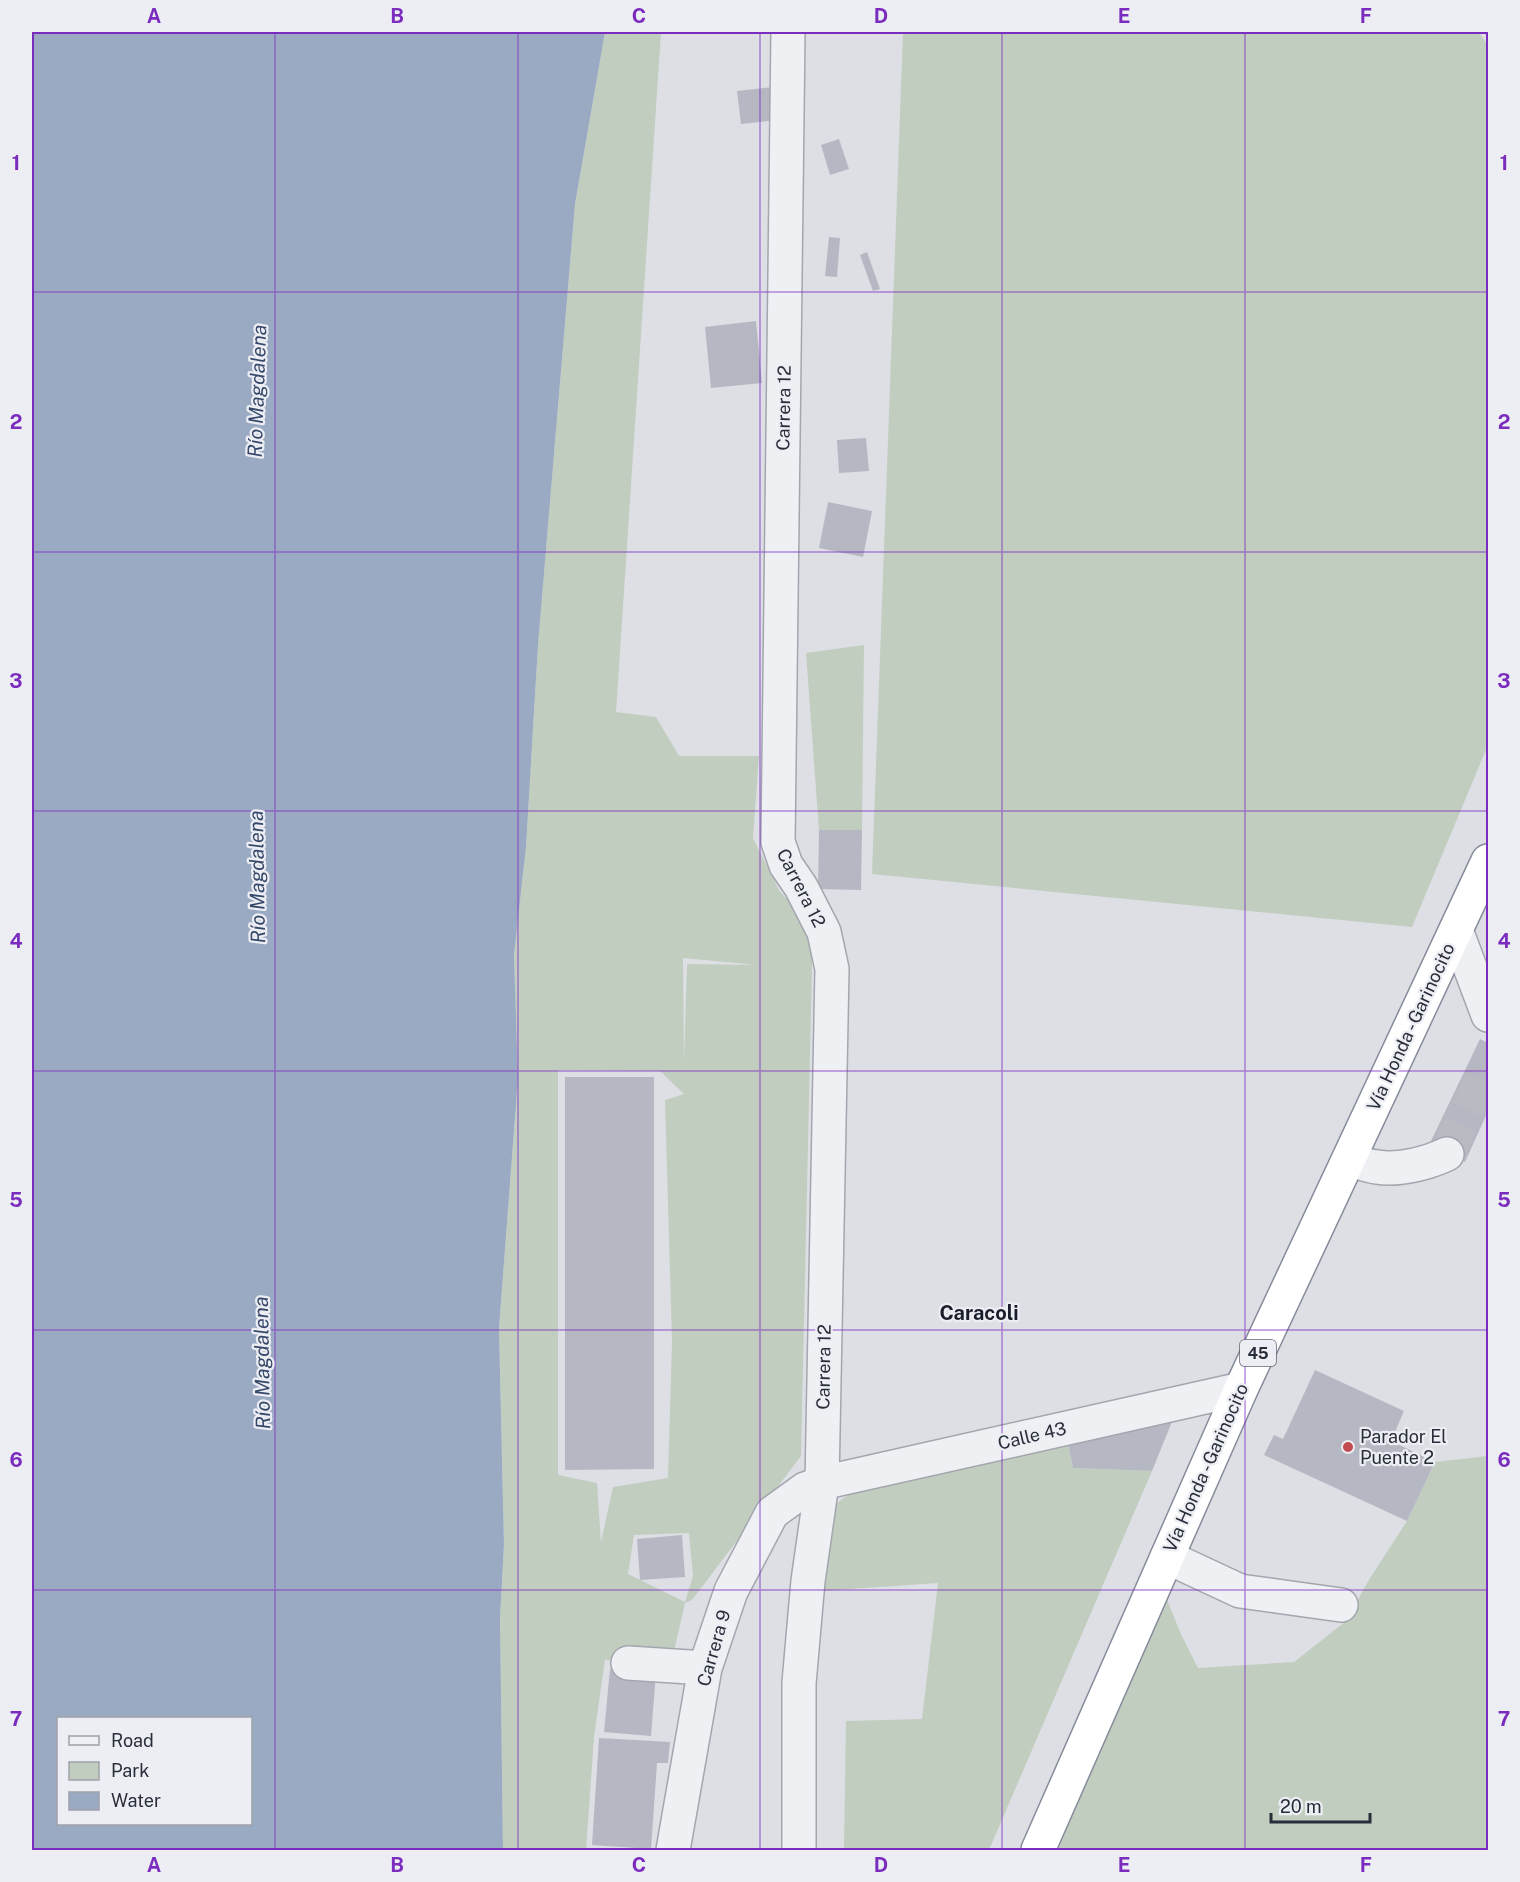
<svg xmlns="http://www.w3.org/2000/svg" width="1520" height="1882" font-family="'Public Sans',sans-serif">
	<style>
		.green { fill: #c1cebf; fill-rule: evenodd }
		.water { fill: #9baac3; fill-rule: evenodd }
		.building { fill: #b5b8c2 }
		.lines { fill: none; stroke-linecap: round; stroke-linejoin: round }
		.minor-tunnel { stroke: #b9bbc3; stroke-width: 33; stroke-dasharray: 33 16; stroke-linecap: butt }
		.minor-casing { stroke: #a3a6ae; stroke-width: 36 }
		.highway-casing { stroke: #868c9b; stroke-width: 36 }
		.minor { stroke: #eff0f4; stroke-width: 33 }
		.highway { stroke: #fff; stroke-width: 33 }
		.grid { fill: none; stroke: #7b2cbf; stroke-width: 1.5; stroke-opacity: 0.55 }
		.poi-dot { fill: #c04c51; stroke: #eceef3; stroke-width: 2 }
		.labels { text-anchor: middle; stroke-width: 4.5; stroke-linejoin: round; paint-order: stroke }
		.shield { fill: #eceef3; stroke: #636772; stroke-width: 1.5 }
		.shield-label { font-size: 16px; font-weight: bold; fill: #282d3a }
		.street-label { font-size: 18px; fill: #282d3a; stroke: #eceef3 }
		.poi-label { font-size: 18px; fill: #282d3a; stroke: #eceef3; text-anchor: start }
		.water-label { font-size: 20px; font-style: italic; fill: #36486a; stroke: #eceef3 }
		.neighbourhood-label { font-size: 20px; font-weight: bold; fill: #1a1e2b; stroke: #eceef3 }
		.neatline { fill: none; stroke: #7b2cbf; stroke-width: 2 }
		.grid-label { font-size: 20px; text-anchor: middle; font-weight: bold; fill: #7b2cbf }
	</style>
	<rect width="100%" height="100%" fill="#dddfe5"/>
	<path class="green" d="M605,32H661L616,712L656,717L679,756H759L753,838L780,892L813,924L801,1456L692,1600L685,1603L672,1660L660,1662L605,1660L594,1737L586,1850H503L500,1618L504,1545L499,1328L518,1078L514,955L526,847L538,645L575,204ZM683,958L757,965L687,964L684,1062ZM558,1070L660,1071L684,1094L665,1100L672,1342L668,1478L613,1487L601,1542L597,1483L558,1475ZM689,1533L693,1576L685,1602L628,1574L634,1535Z
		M903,32H1479L1488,46V745L1412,927L872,874Z
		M864,645L862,830H819L806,653Z
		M1067,1438L1073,1468L1152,1471L989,1850H844L846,1721L922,1719L938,1583L822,1591L827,1510L865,1483Z
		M1488,1456V1850H1053L1166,1597L1180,1632L1198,1668L1294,1662L1346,1621L1370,1578L1407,1521L1435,1462Z"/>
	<path class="water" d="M32,32H605L575,204L538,645L526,847L514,955L518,1078L499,1328L504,1545L500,1618L503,1850H32ZM58,1718H250V1824H58Z"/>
	<path class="building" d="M773,87L777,120L741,124L737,91Z
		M839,139L849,169L830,175L821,145Z
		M829,237L840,238L837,277L825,276Z
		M867,252L880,289L873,291L860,255Z
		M756,321L762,383L711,388L705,327Z
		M866,438L869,471L839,473L837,440Z
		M828,502L872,511L863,557L819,548Z
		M819,830H862L861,890L818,889Z
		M1480,1039L1488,1043V1111L1465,1162L1429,1145Z
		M565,1077H654V1469L565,1470Z
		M1315,1370L1404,1411L1391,1441L1435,1462L1407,1521L1264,1455L1274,1435L1283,1439Z
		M1173,1419L1152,1471L1073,1468L1067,1438Z
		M682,1535L685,1577L640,1580L637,1539Z
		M610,1669L656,1673L651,1736L604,1732Z
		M599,1738L670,1742L668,1763H657L651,1849L592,1845Z"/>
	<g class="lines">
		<path class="minor-tunnel" d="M1447,1154L1488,1065"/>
		<defs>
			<path id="minor" d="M788,32L778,842L786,865L801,887L824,932L832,969L822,1483L808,1581L799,1683V1850
				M1456,930L1488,1015
				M1349,1159C1358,1162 1367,1166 1377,1167C1398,1171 1428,1163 1447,1154
				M1167,1557L1240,1591L1341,1605
				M628,1663L705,1668
				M673,1850L705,1668L731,1591L772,1513L805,1489L822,1483L1241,1389"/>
			<path id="highway" d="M1038,1850L1241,1389L1488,861"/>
		</defs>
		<use href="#minor" class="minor-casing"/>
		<use href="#highway" class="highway-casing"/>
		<use href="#minor" class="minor"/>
		<use href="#highway" class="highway"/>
	</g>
	<path class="grid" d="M275,32V1850M518,32V1850M760,32V1850M1002,32V1850M1245,32V1850M32,292H1488M32,552H1488M32,811H1488M32,1071H1488M32,1330H1488M32,1590H1488"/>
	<circle class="poi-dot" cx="1348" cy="1447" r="6"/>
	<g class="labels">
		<rect class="shield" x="1240" y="1340" width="36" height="26" rx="4.5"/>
		<g class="shield-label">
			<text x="1258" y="1359">45</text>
		</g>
		<g class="street-label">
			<text transform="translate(784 408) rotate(-89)" y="6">Carrera 12</text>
			<text transform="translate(801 888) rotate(63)" y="6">Carrera 12</text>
			<text transform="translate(1411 1027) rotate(-65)" y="6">Vía Honda - Garinocito</text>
			<text transform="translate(824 1367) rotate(-89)" y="6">Carrera 12</text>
			<text transform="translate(1032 1436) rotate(-13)" y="6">Calle 43</text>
			<text transform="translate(1206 1468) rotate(-66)" y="6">Vía Honda - Garinocito</text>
			<text transform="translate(714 1648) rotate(-74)" y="6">Carrera 9</text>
		</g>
		<g class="poi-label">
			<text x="1360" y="1443">Parador El<tspan x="1360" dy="21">Puente 2</tspan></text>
		</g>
		<g class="water-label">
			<text transform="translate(257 391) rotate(-88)" y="7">Río Magdalena</text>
			<text transform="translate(257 877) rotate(-91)" y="7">Río Magdalena</text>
			<text transform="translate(262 1363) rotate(-91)" y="7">Río Magdalena</text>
		</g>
		<g class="neighbourhood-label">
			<text x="979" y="1320">Caracoli</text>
		</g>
	</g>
	<rect width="1520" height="1882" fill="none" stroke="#eceef3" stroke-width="66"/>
	<rect x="57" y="1717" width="195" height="108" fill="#eceef3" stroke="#9ea1a9" stroke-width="1.5"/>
	<rect x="69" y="1736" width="30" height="9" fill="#eff0f4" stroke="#9ea1a9" stroke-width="1.5"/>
	<text x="111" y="1747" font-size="18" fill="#282d3a">Road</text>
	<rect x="69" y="1762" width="30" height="18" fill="#c1cebf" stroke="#9ea1a9" stroke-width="1.5"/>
	<text x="111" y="1777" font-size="18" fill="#282d3a">Park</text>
	<rect x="69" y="1792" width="30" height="18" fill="#9baac3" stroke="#9ea1a9" stroke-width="1.5"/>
	<text x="111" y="1807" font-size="18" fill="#282d3a">Water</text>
	<path d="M1271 1813v9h99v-9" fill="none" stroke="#282d3a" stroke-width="3"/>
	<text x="1280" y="1813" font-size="18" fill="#282d3a" stroke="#eceef3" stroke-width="4.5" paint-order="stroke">20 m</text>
	<rect x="33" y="33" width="1454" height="1816" class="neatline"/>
	<g class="grid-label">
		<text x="154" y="23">A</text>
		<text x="397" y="23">B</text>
		<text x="639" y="23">C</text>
		<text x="881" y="23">D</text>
		<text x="1124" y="23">E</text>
		<text x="1366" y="23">F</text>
		<text x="16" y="170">1</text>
		<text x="1504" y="170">1</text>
		<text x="16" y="429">2</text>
		<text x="1504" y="429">2</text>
		<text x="16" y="688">3</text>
		<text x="1504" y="688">3</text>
		<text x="16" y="948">4</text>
		<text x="1504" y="948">4</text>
		<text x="16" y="1207">5</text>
		<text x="1504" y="1207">5</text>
		<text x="16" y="1467">6</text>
		<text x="1504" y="1467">6</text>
		<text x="16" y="1726">7</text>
		<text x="1504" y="1726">7</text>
		<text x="154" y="1872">A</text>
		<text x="397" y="1872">B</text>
		<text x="639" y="1872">C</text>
		<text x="881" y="1872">D</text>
		<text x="1124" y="1872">E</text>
		<text x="1366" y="1872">F</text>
	</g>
</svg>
